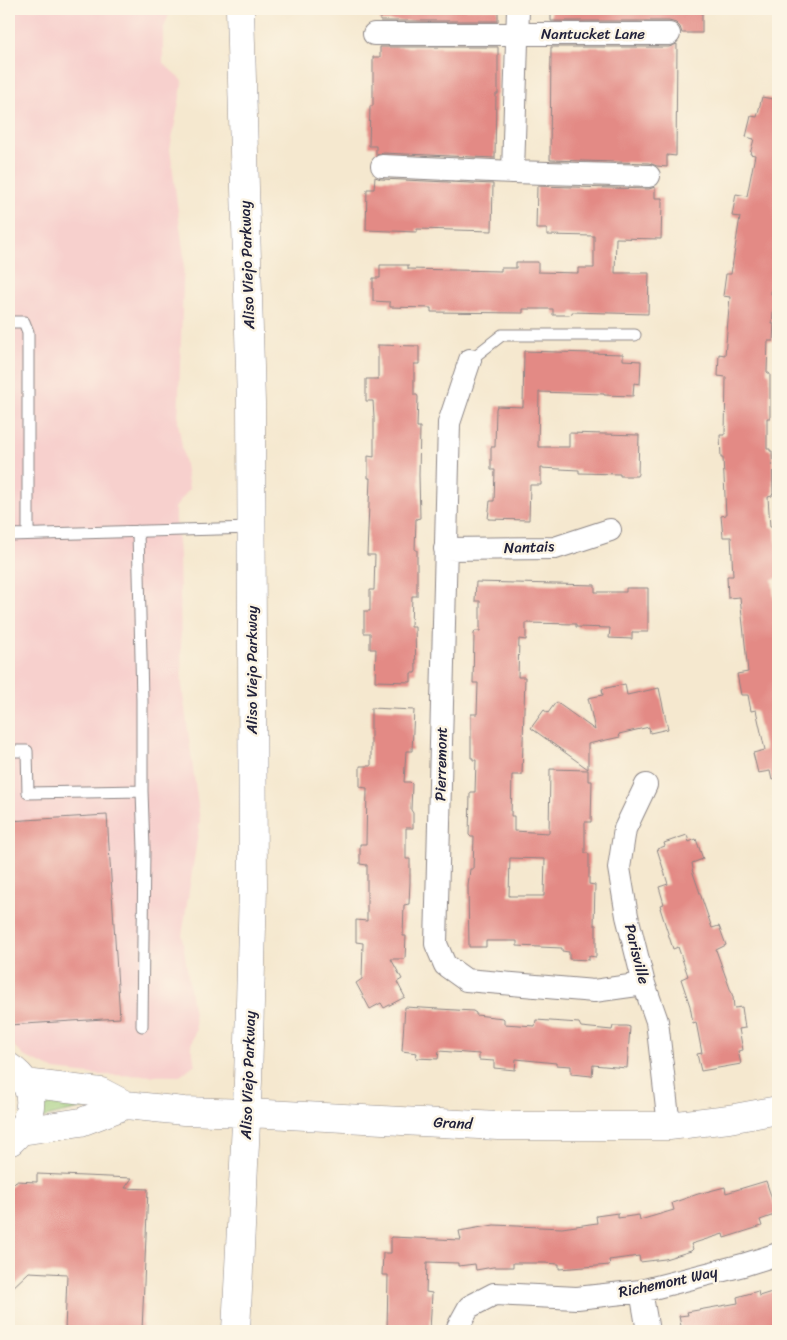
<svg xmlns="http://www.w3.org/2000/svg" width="787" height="1340" font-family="Sriracha,sans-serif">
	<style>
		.built { fill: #f7d0cd }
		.green { fill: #9dcc7b; stroke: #60775b }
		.building { fill: #e38a85; fill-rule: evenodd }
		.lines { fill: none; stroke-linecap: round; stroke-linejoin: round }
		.lane-casing { stroke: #8c8585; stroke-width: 13 }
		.street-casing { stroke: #8c8585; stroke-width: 24 }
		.secondary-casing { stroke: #8c8585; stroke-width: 29 }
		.lane { stroke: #fff; stroke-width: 11 }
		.street { stroke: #fff; stroke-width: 22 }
		.secondary { stroke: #fff; stroke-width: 28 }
		.labels { text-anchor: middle; stroke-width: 5; stroke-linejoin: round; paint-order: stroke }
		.street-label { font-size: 15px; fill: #22223b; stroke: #fcf5e5 }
	</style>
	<rect width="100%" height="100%" fill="#fcf5e5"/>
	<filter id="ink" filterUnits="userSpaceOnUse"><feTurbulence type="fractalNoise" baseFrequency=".02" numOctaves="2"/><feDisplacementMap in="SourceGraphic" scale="10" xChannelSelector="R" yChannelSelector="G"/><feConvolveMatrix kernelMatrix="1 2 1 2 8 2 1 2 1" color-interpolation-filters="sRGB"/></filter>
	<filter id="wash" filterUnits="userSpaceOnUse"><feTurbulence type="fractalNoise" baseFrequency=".0096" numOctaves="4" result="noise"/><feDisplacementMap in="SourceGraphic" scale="20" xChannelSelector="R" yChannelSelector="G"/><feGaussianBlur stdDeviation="1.12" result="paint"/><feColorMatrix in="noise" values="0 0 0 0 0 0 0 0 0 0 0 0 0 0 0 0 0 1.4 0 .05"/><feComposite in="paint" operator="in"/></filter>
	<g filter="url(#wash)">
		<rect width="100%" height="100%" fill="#f5e8cf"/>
		<path class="built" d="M9,9H171L163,30V63L183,81L170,149L184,257L178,422L189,489L175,508L179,555L182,686L200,821L182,936L196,1028L191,1045L195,1064L180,1076L99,1075L55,1070L24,1056L9,1041Z"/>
		<path class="green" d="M45,1090L109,1102L42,1118Z"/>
		<g id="blocks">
			<path class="building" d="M380,9H498V21H380Z
				M551,9H702V33H682L680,27L676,23L669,21H551Z
				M677,44L676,156L667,155V167L657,166L649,163L550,160L551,47H669Z
				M380,47H498V94H496L495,158L383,153L376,155V146H369L370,106H373V57H380Z
				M762,97L778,100V264L774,263L771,294H775L772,324H774L773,341H768L767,372L770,374V418H767V449H770V451H772L773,493L772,496L768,497L770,527H773L775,530L778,572V578L772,579L775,610L778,609V779L772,780L770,771L758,773L753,753L765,750L756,710L751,711L748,695H741L737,674L748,672L740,597L728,598L727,576H733L731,537H723L721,516L726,515L723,458H721L720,435H725L726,377L718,376L719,354L725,355L730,297L723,296L726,274H731L740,217L732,216L736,194L747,196L755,155L750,154L754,139L746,137L751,116L757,117Z
				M375,177L381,179L493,184L492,231L417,229V232L366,230L367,189H374Z
				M537,186L649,189L655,187V198H662V204L661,239L616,238L615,273H649L648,314L572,312V314L569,315H553V309H523V313L431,312V308L390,307V302L373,301V278H380V265H408V269L501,271V268H516V262H538V272L578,273V268H594V236L547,235V229H536Z
				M378,345L419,346V364H414V395H417L418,397L417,427H420L419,475L420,518L416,519L415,550H417V596H412L411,627H415L416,671L415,673H411V682L375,681L376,649H370V633H364V611H370V590H374L375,555H367L370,478H368V456L374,457V417L373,401H366V379H378Z
				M524,351L623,354V360L641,361L640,384L634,383L633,396L604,395V394L539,392L538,447H569V433L639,435L638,474L637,476H620V474L579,473V470L541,468V485H530L529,520L488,519L490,501H494L495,470H491V447H495L496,409L497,406L523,407Z
				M476,582L595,585V592H626V588H648V632H632V639L609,638L610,628L576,627V624L526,623V640L519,639L518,677H525L522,775H512L511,816H514V831L549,833L550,769L588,770V781H592L591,822H585V853H588L589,855V884L595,885L594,925H596V957L589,956V960L569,959V952L562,951V948L517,946V941H486V947H469L468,886L470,869H473L474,837H471L469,835L470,794L471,792H475L476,760H473V758H471V714H477L478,683H473L474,634L475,631H480V601H475ZM510,858L545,859L544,896H509Z
				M625,684L627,695L659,688L668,729L650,733L649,727L619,734L620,737L588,744V769L531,728L544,710L548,713L556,702L595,730L588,698L603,695L602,689Z
				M371,708L414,710L412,751H406L404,782H410L412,784L411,810L413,813V828H406V859H410V882L409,904L404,905L403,936H406L405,959H391L402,979L397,982L405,997L384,1008L381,1003L370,1009L356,983L362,979L363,943L356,942V920L367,921V865L360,864V844H366L367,788L360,787V766H371Z
				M107,815L120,1018L9,1025V821Z
				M687,835L689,842L696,839L703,859L692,863L693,869L692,870L712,928L719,926L726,945L716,950L733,997L734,1008L742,1007L745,1028L739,1029L743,1050L738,1051L741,1064L701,1071L697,1054L702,1053L696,1022L693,1023L690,1006L681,979L688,976L678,947L673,949L660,908H661L660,905L664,904L659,887L668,884L657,849L665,846L664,843Z
				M405,1007L473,1011L476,1013V1015L503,1018L504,1019V1024L535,1026L536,1020L579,1023L581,1027L612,1030L613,1026H627L630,1027L627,1068L593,1065L592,1076L571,1074V1066L556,1065V1063L516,1059L515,1070L494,1068V1061L479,1060V1054L439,1051L438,1059L416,1058L417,1053L402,1051Z
				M37,1174L132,1178L125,1188L148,1189L142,1331H65L67,1274L29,1272L9,1291V1188L16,1181L37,1182Z
				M766,1181L777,1214L760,1220L762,1226L724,1238L723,1234L691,1244L693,1249L691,1251L665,1259L640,1262L639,1256L609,1260L610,1265L559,1269V1264L545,1263H513V1267H493L476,1270L475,1264L458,1266V1263L427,1262L426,1292L432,1293L430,1331H387L388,1275H382L383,1253H391V1237L461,1240L459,1231L494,1225L562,1228L597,1223L596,1216L618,1213V1218L639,1215L640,1220L674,1210L672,1203L698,1194L725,1187L726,1193Z
				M778,1290V1331H682L679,1316L688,1315L687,1312L738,1303L737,1297L758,1291L759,1296Z"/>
		</g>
	</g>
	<g filter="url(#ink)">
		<use href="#blocks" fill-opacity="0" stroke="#8c8585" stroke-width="1"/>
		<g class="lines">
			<defs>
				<path id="lane" d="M9,322H24L28,332V534
					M470,360L502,335H635
					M9,535L252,528
					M9,751H27L28,793L142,791V700L138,531
					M142,1026L144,849L142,791"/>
				<path id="street" d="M374,34H669
					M382,166L513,172L649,176
					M513,172L518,9
					M470,360L449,423L436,944L445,965L466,980L594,991L644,984
					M445,549L555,548L610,530
					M646,785L625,829L619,868L627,916L644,984L657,1021L669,1126
					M641,1291L648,1331
					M458,1331V1327L469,1307L494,1294L577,1298L641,1291L743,1265L778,1254"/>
				<path id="secondary" d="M9,1067C39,1086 35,1118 11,1141
					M25,1083L101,1092L126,1105L184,1111L247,1113L498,1126H669L729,1119L778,1110
					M21,1131L81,1122L126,1105
					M236,1331L248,1081L253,887L251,403L240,9"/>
			</defs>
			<use href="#lane" class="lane-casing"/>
			<use href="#street" class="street-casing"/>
			<use href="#secondary" class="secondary-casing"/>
			<use href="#lane" class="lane"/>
			<use href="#street" class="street"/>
			<use href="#secondary" class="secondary"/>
		</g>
	</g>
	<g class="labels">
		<g class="street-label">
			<text x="593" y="39">Nantucket Lane</text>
			<text transform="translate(247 265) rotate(-92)" y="5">Aliso Viejo Parkway</text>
			<text transform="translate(529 547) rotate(-2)" y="5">Nantais</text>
			<text transform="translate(252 670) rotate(-90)" y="5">Aliso Viejo Parkway</text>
			<text transform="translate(441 764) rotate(-89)" y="5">Pierremont</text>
			<text transform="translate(637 954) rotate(76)" y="5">Parisville</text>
			<text transform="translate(248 1075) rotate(-88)" y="5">Aliso Viejo Parkway</text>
			<text transform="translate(453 1123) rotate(3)" y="5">Grand</text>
			<text transform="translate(668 1282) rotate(-12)" y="5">Richemont Way</text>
		</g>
	</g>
	<rect width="787" height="1340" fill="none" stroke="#fcf5e5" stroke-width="30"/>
</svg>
